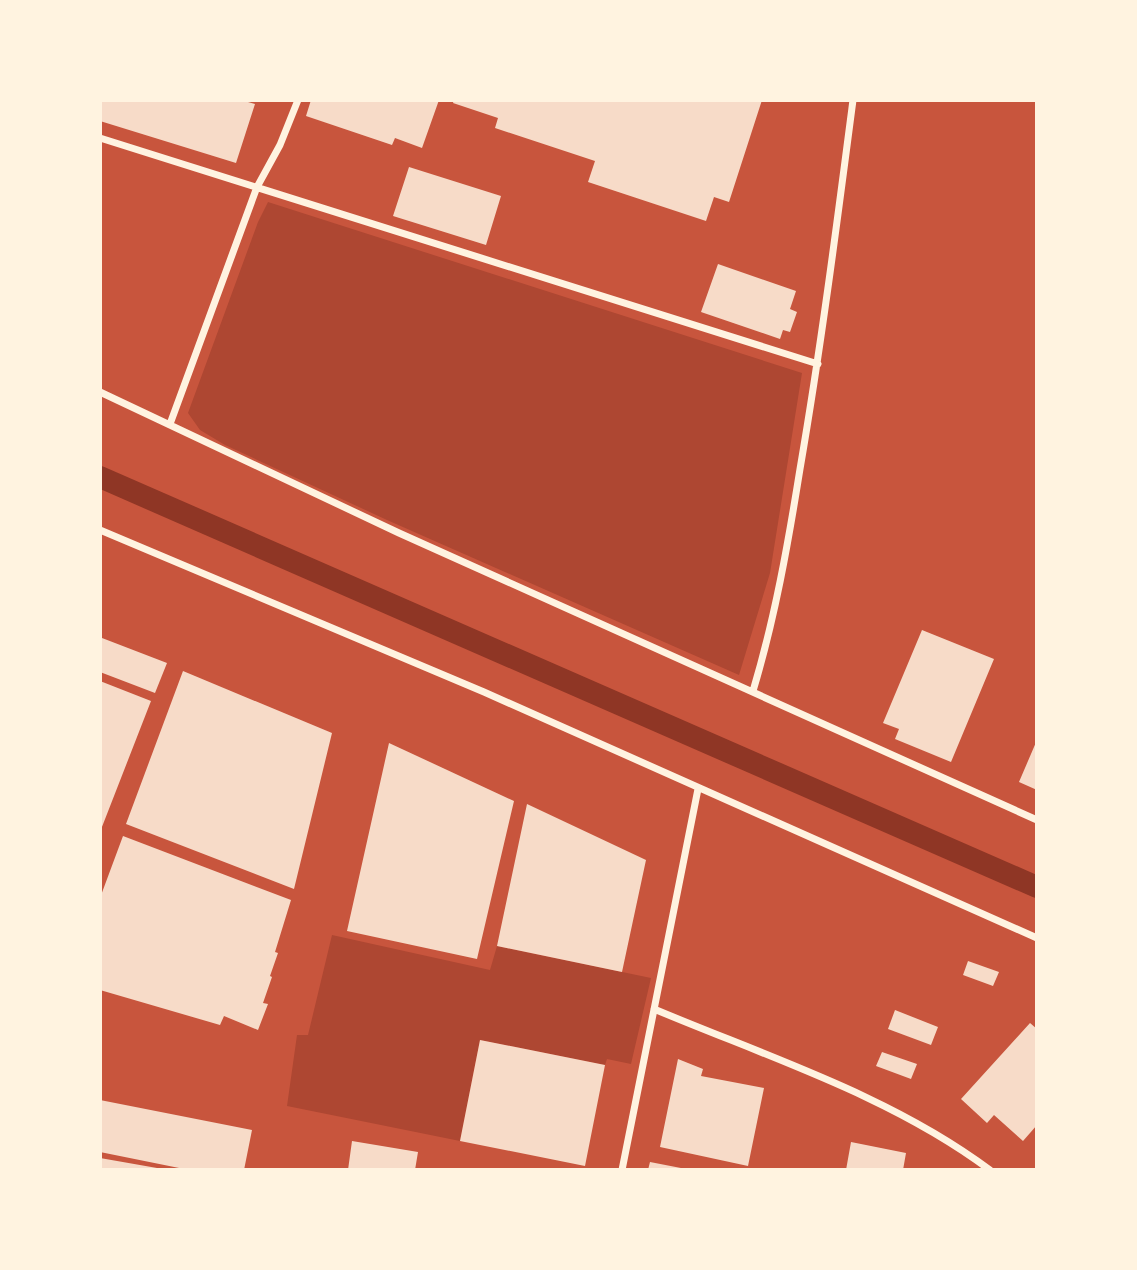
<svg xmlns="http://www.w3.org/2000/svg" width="1137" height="1270" font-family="Manrope,sans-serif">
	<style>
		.green { fill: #ae4732 }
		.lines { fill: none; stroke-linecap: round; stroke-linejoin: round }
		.river { stroke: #8f3625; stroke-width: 22 }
		.building { fill: #f7dbc8 }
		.minor { stroke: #fff3e0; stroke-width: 7 }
	</style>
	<rect width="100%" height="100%" fill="#c8553d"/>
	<path class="green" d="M268,202L802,373L770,573L739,675L387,520L225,445L200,430L188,413L258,222Z
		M332,935L490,970L497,946L651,978L631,1064L607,1059L605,1065L480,1040L460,1141L287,1106L297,1035H308Z"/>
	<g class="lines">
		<path class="river" d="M100,477L1037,887"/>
	</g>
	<path class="building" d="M100,100H241L255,104L236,163L100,121Z
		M311,100H439L422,148L395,138L392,145L306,116Z
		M454,100H762L729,202L714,197L706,221L588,182L595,161L495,128L498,118L453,103Z
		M409,167L501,196L486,245L393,216Z
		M718,264L796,291L790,309L797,312L790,332L783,330L780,339L701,312Z
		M922,630L994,659L951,762L895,739L899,729L883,723Z
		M102,638L167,663L155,693L100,672Z
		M183,671L332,733L294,889L126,824Z
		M100,681L151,701L100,832Z
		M1037,740V790L1019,782Z
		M389,743L514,801L477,959L347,931Z
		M527,804L646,860L622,972L497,946Z
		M123,836L291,900L275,952L278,953L270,976L272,977L263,1003L268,1004L258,1030L224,1016L220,1025L100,990V898Z
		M968,961L999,972L993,986L963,975Z
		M895,1010L938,1027L931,1045L888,1029Z
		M1030,1023L1037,1029V1125L1023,1141L994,1115L987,1123L961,1099Z
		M480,1040L605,1065L585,1166L460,1141Z
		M882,1052L917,1064L911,1079L876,1066Z
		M678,1059L703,1069L701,1076L764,1088L748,1166L660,1147Z
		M100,1100L252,1130L244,1170H189L100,1152Z
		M352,1141L418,1152L415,1170H348Z
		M851,1142L906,1153L903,1170H846Z
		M100,1158L157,1168V1170H100Z
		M650,1162L686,1169V1170H648Z"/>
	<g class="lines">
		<path class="minor" d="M100,138L818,364
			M100,392L399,533L1037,820
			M170,424L257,187L280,145L298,100
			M100,530L484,692L1037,938
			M753,691C775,618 788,544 800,469C821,347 837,223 853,100
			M654,1009C768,1057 891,1096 990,1170
			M622,1170L698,789"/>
	</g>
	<rect width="1137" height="1270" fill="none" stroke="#fff3e0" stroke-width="204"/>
</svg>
